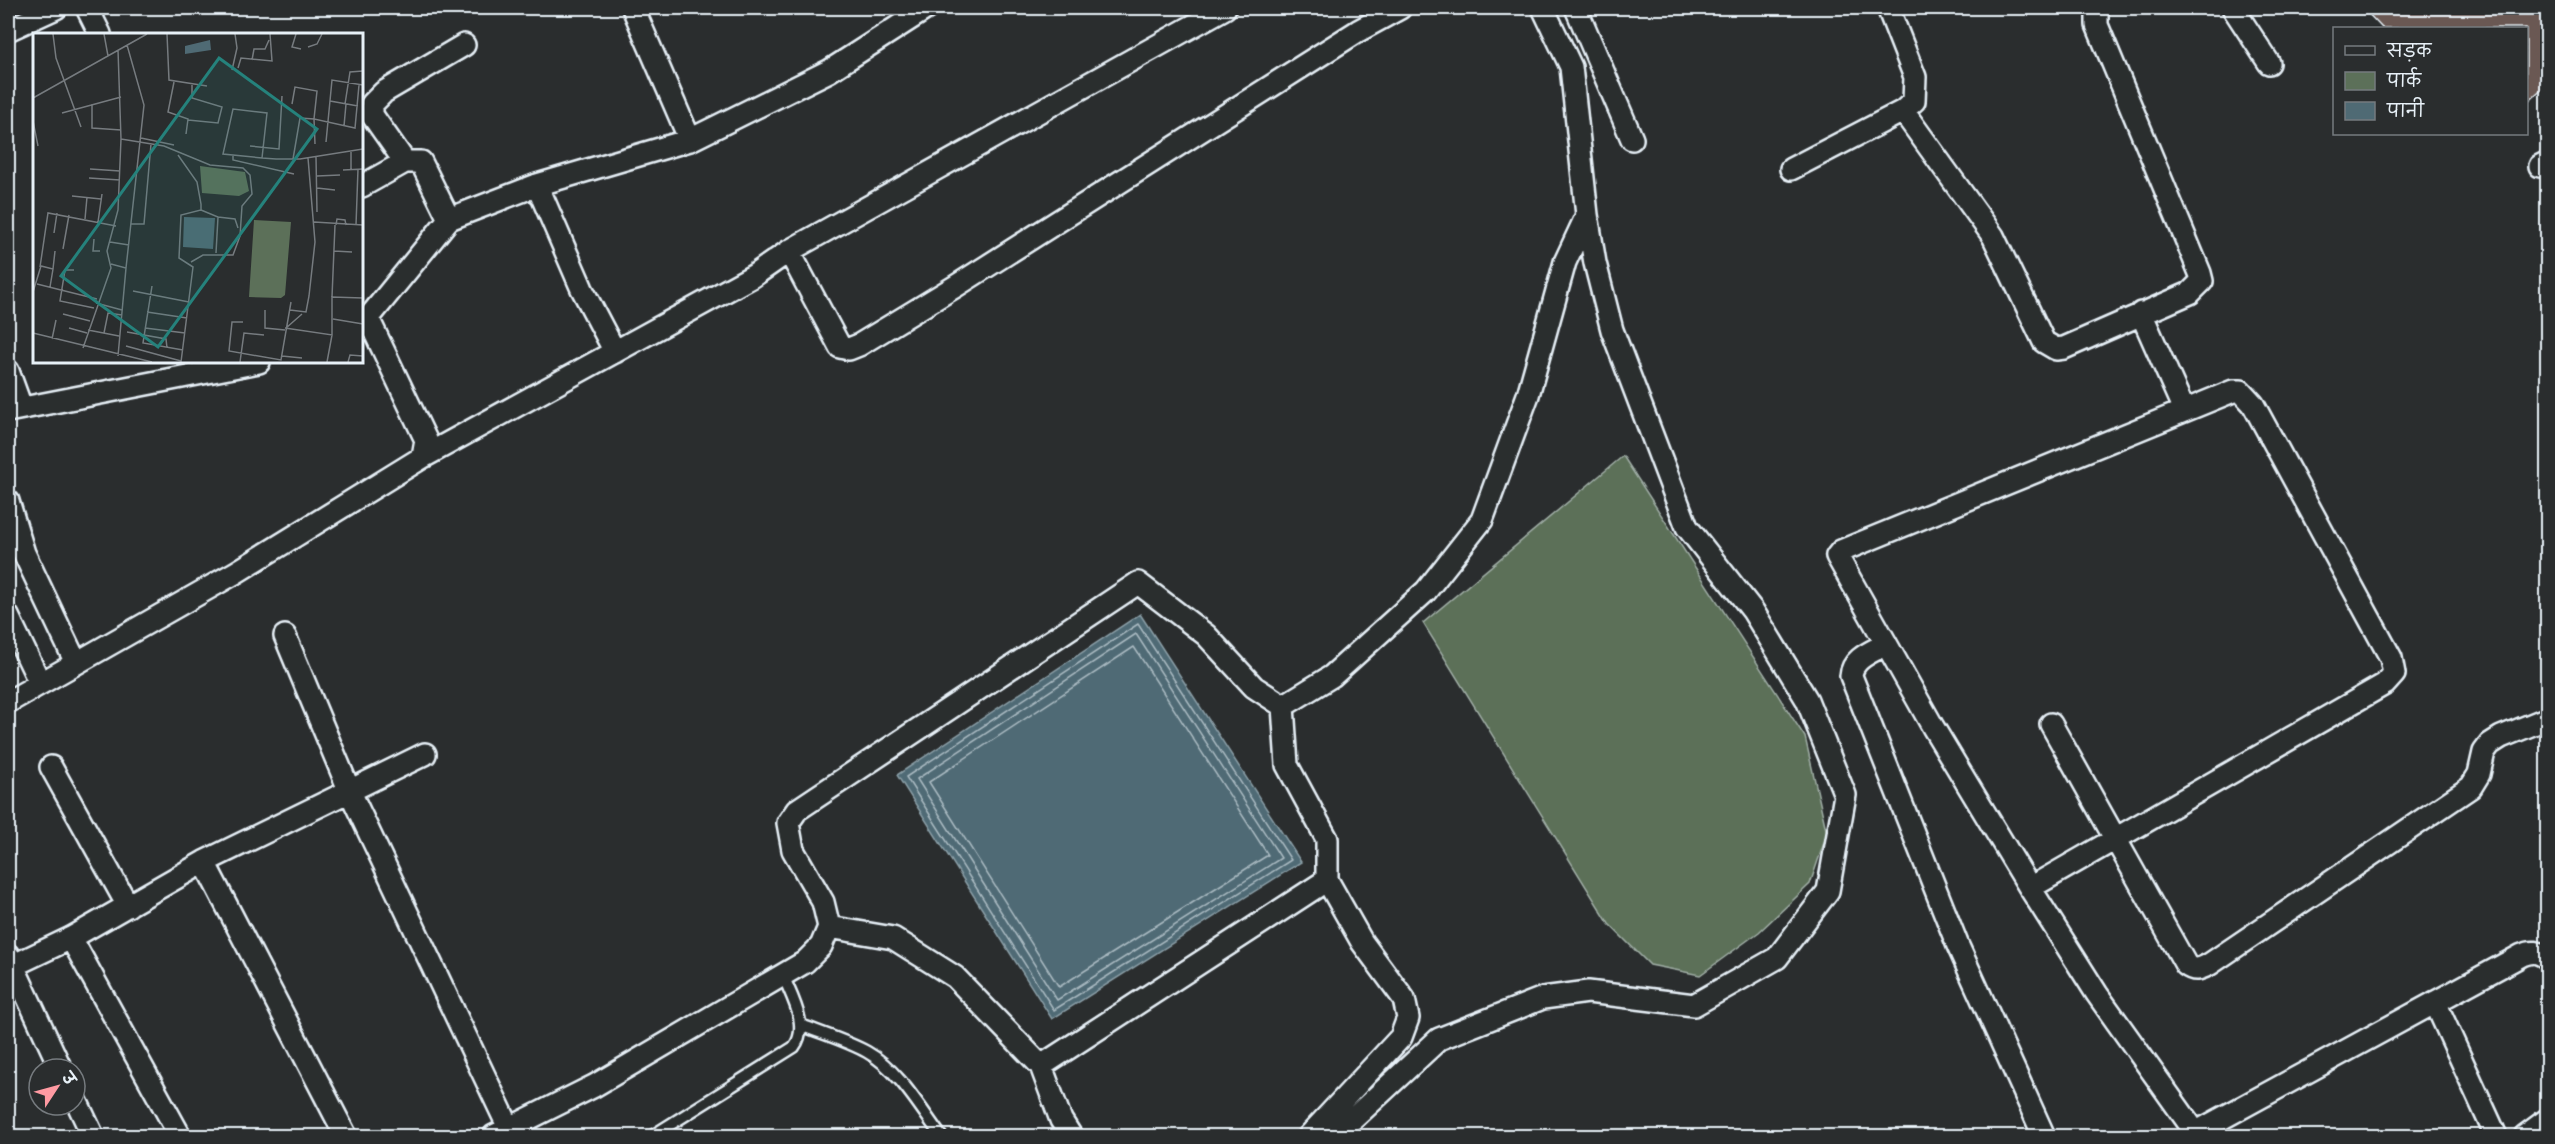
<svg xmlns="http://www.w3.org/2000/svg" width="2555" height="1144" font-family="'Architects Daughter','Playpen Sans Deva',sans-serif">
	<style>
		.green { fill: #5c7059; stroke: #a2b0a8; stroke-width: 1.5 }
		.water { fill: #4f6a74; stroke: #8ca0a9; stroke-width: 1.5 }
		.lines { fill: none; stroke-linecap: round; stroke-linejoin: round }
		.shore { stroke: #abbbc3; stroke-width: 1.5 }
		.building { fill: #6a5952; stroke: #e8f1f8; stroke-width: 1.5 }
		.lane-casing { stroke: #e8f1f8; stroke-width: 15 }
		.street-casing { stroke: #e8f1f8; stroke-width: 26 }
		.lane { stroke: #2a2d2e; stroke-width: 10 }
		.street { stroke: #2a2d2e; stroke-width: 21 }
		.inset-road { fill: none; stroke: #767b7f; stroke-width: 1.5 }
		.view { fill: #25827c; fill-opacity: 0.15; stroke: #25827c; stroke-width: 3 }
		.inset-edge { fill: none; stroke: #e8f1f8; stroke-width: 3 }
	</style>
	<rect width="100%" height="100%" fill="#2a2d2e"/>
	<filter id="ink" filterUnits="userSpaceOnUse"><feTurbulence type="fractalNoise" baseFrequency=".0167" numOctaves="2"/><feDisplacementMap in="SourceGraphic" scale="12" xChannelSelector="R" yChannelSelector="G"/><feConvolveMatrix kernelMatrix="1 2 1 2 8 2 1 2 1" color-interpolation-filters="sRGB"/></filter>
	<g filter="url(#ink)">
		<path class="green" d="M1623,456L1805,737L1827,834L1810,884L1759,932L1700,975L1650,965L1609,924L1423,623Z"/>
		<path class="water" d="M1140,614L1301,862L1052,1019L897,775Z"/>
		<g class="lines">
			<path class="shore" d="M1138,624L1291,860L1054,1010L906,777Z
				M1136,634L1281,858L1057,1000L917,779Z
				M1134,647L1268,855L1059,987L929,782Z"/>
		</g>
		<path class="building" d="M2363,8H2547V85L2526,104V28H2382Z"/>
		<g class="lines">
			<defs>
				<path id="lane" d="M801,1025C823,1034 847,1041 867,1052C899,1070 920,1108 941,1136
					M652,1136L794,1047C810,1026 791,996 783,975"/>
				<path id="street" d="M87,8L100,34
					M633,8L690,140
					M1576,8L1632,139
					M2233,8L2269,63
					M8,30L56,8
					M1903,111L1993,236L2044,342L2056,349L2064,348L2190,293L2202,281L2200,273L2097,25V8
					M405,162L372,115V104L384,92L464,45
					M2540,166L2548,162
					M1791,169L1903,111L1914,101L1915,77L1888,8
					M537,185L582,289L615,352
					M362,186L405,162H421L449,219
					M789,251L840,347L849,349L859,345L956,286L1358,31L1400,8
					M2141,313L2184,410
					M362,326L449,219L537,185L690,140L829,71L927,8
					M8,371L21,407
					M8,411L259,362
					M423,457L753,276L789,251L1225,8
					M8,501L24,553L76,663
					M8,616L40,683
					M285,636L350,792L509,1128
					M1886,644C1872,652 1852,658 1851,676L1958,946L2044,1136
					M8,702L235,573L423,457L426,440L368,318
					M2051,724L2186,965C2195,972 2200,969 2210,964L2471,787L2479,774L2484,752L2490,744L2501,737L2548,718
					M51,767L128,906
					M204,862L346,1136
					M2030,888L2385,684L2394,674L2391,658L2253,404L2241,391H2233L1841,551L1837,556L1933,727L2030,888L2097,994L2198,1136
					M829,927L893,938L955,977L1041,1066L1061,1120L1071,1136
					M71,938L180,1136
					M8,955L61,1069
					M8,968L71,938L204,862L425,754
					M2435,1002L2496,1136
					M1041,1066L1327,880V839L1287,765L1283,706
					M75,1098L93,1136
					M2195,1133L2522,955C2532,951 2539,951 2548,959
					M494,1136L594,1086L805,962L821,946L829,927L823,902L793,850L788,823L797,810L1138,583L1206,635L1254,687L1283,706L1332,676L1426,591L1482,520L1528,395L1565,262L1587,215
					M1309,1136L1401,1037L1408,1018L1404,999L1362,942L1327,880
					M1329,1136L1354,1118L1439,1039L1543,998L1588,992L1694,1005L1777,958L1828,891L1845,795L1807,700L1753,611L1687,527L1612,330L1595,263L1587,215L1571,67L1543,8
					M2525,1136L2548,1119"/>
			</defs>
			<use href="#lane" class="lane-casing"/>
			<use href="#street" class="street-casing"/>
			<use href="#lane" class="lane"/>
			<use href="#street" class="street"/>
		</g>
	</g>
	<g transform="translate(33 33)">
		<rect width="330" height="330" fill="#2a2d2e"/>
		<path d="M167,133L212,139L216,158L206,163L169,160ZM221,187L258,189L252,262L248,265L216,264Z" fill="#5c7059"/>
		<path d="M177,7L178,17L152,21V13ZM151,184L182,185L180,216L150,214Z" fill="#4f6a74"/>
		<path class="inset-road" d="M20,1L23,25L48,94M71,1L75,23M134,1L136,47L174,53M263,1L259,14L268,16M275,14L284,11L289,1M219,27L221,16H232L236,7M205,35L208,25L239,28L237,1M199,37L204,15L202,1M141,49L135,79L155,86L153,101M0,65L114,1M297,68L325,73M59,71V95L88,97M259,71L262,54L284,58L281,86L322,95L326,52M312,71L317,39L330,38M29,80L88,64M155,87L185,90L189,74L159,65V52M0,88L5,113M311,93L313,71M108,105L141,112M88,106L131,113L177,132L210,135L217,142L219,161L209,173L207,203L200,222H170L158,229M293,109L299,47L330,52M217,113L246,116L249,63M145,122L164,149L168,171V177L148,182L146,225L160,234L148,329M200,122V127L261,141M283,124L284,179M229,125L234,80L200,76L190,121L210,123L229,125L243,126H267L330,116M260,126L267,85L281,86L282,111M57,136L87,138M310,137L330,136M318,137V118M284,143L307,142M56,145L87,147M284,155L302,157M39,163L68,166M168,177L185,184L183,220M185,184L202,186L205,195M52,186L54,164M65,189L69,161M281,189L330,192M98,191H111L118,111M303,192L304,186L312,187L313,192M323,192L325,136M21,200L24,180M61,206L60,218H67M77,209L96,212M30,216L36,182M301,218L319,219M78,231L93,235L85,323M7,234L15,180L83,193M93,235L111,72L94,12M20,236L22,218M41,237H32L27,268L61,275M4,251L64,266M119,253L110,310L150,317M100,258L156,269M0,259L8,233L20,236L17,254M299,264L302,192M63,270L89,277M232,277V295L252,297M257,277L273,279L276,263L282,209L275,125M114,279L154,285M30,281L57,288M300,286L330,291M210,289H199L196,318L248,327L258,269M36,295L54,300M112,295L152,300M252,295L299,302V264L330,265M253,295L269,281M55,297L86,303M94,299L133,306L134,315M0,300L119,329M71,300L75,280L89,282M19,306L23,287M93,313L148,328M50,315L78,235L74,218L85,177L88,106L85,17M249,323L269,325M207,329L211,300L231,302M294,329L299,302M315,329L317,322L330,323"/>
		<path class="view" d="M186,25L284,96L125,314L28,243Z"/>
		<rect width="330" height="330" class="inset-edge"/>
	</g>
	<rect width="2555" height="1144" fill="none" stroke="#2a2d2e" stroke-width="30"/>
	<rect x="15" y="15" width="2525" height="1114" fill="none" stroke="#e8f1f8" stroke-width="2" filter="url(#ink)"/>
	<rect x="2333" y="27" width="195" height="108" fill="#2a2d2e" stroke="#767b7f" stroke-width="1.5"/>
	<rect x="2345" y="46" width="30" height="9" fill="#2a2d2e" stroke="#767b7f" stroke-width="1.5"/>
	<text x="2387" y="57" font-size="18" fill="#e8f1f8">सड़क</text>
	<rect x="2345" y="72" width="30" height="18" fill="#5c7059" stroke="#767b7f" stroke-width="1.5"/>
	<text x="2387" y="87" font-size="18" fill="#e8f1f8">पार्क</text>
	<rect x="2345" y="102" width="30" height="18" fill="#4f6a74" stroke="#767b7f" stroke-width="1.5"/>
	<text x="2387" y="117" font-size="18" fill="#e8f1f8">पानी</text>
	<g transform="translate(57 1087) rotate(54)"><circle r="28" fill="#2a2d2e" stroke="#767b7f" stroke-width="1.5"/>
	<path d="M0-4.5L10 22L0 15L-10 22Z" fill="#ff9aa2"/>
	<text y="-9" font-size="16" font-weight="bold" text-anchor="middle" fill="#e8f1f8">उ</text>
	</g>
</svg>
